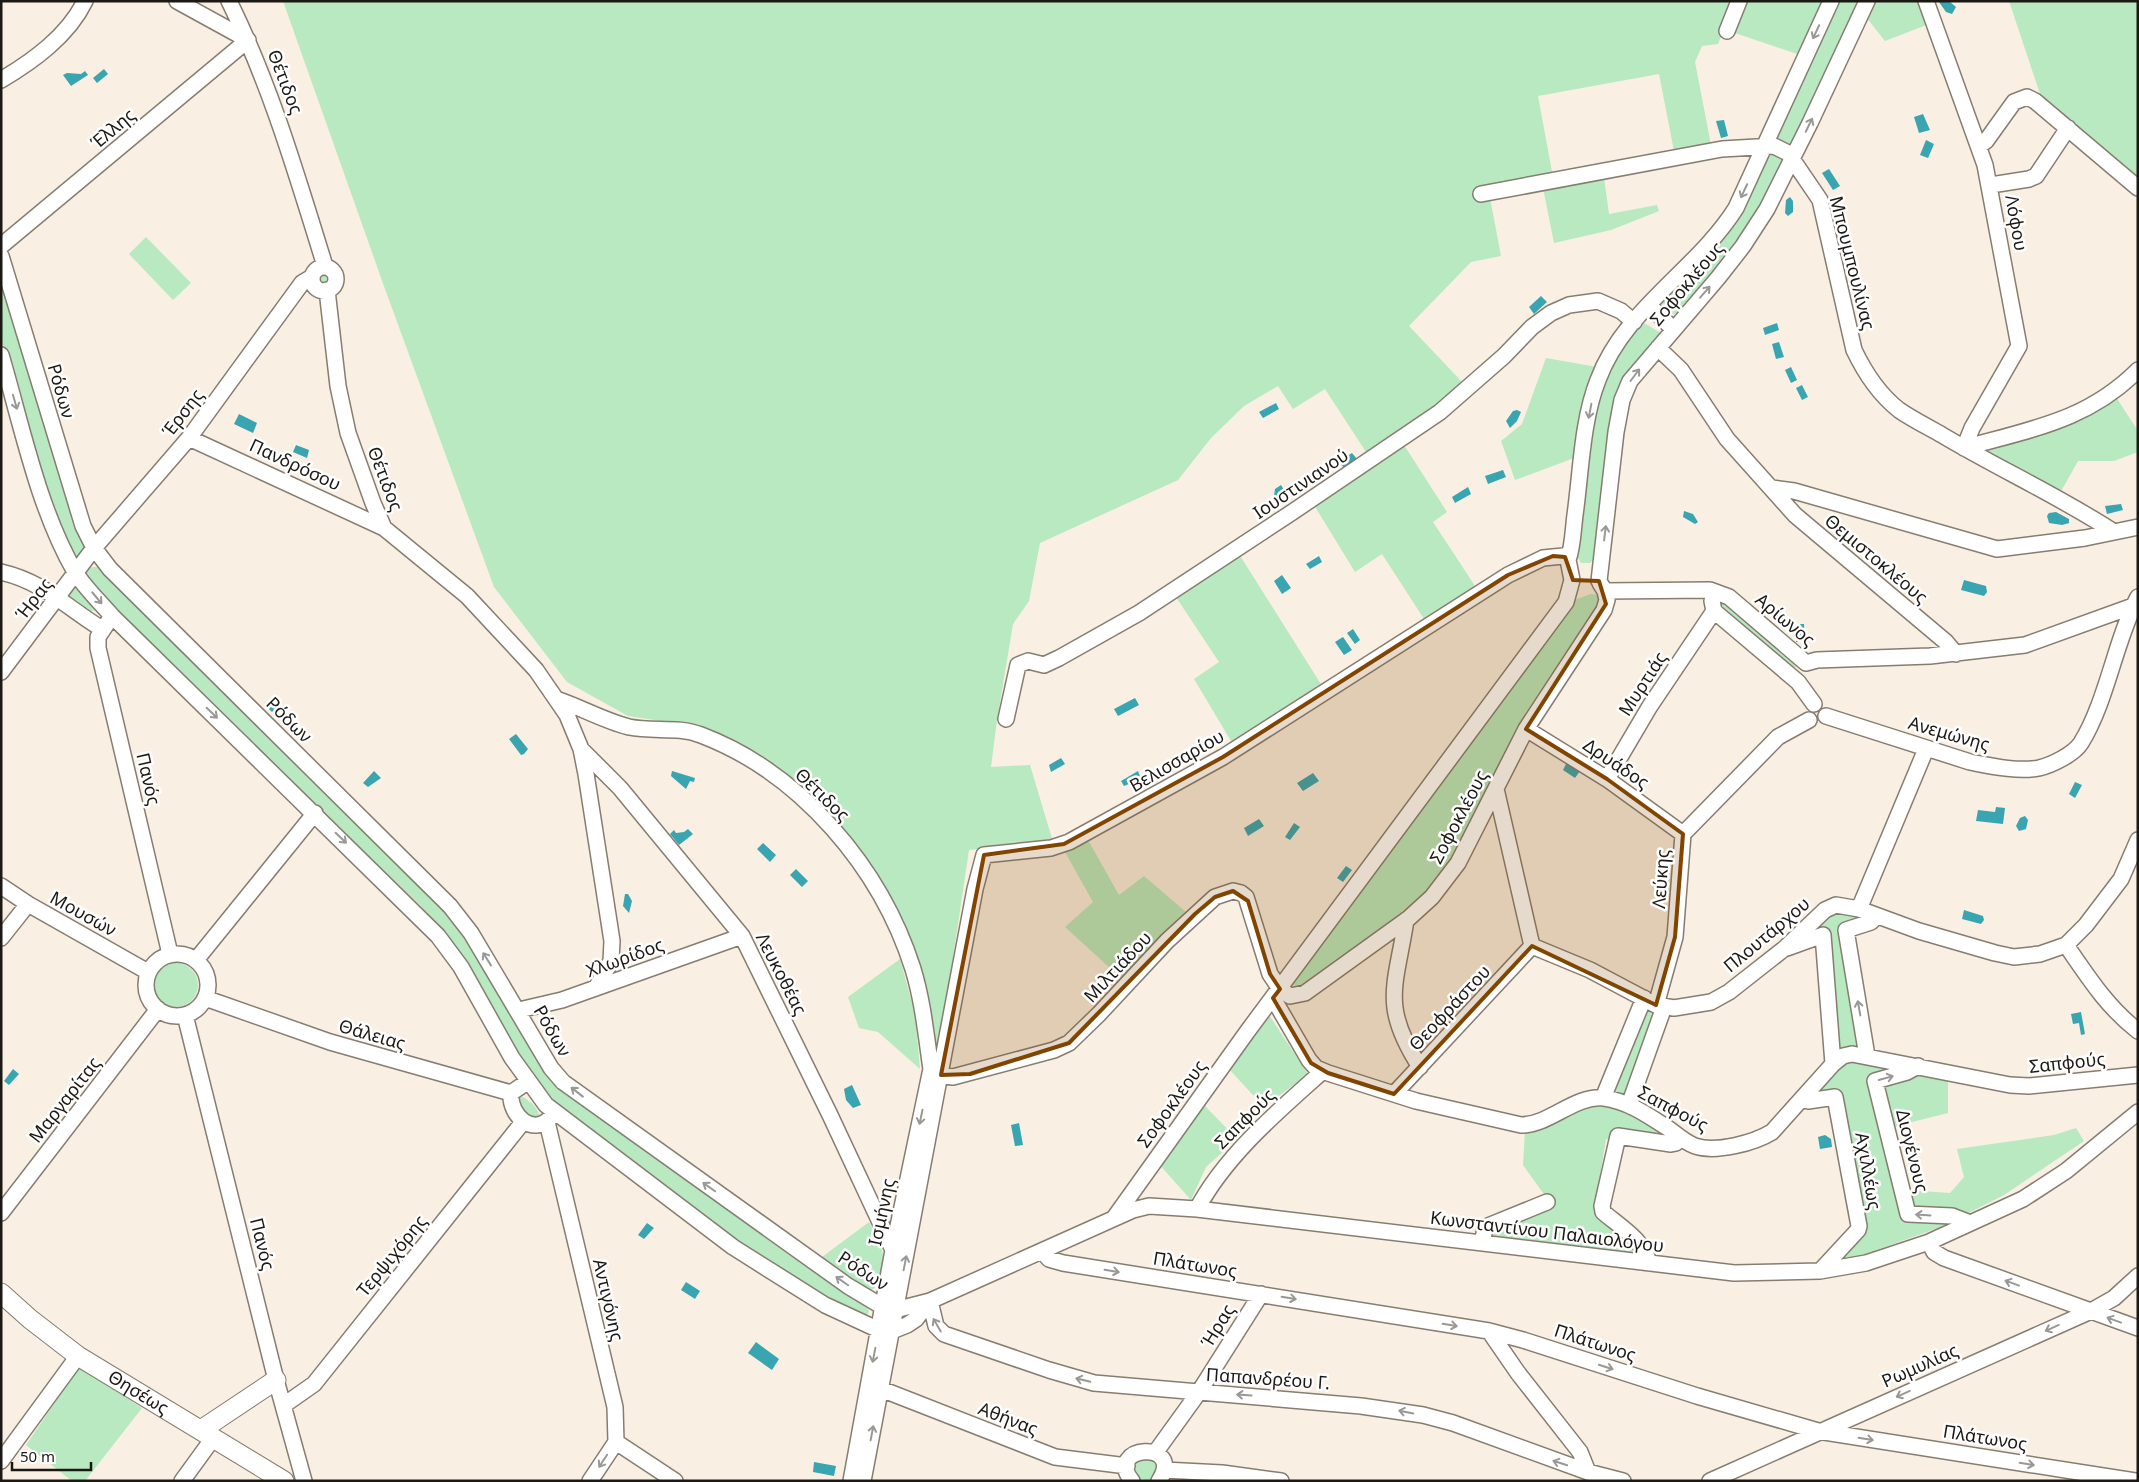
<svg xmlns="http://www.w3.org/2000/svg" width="2139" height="1482" font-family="'Noto Sans',sans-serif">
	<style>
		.green { fill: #b8e9c0 }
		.water { fill: #39a5b1 }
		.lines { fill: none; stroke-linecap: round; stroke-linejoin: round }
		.minor-casing { stroke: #867d71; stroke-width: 18 }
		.major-casing { stroke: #867d71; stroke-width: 21 }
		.minor { stroke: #fff; stroke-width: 15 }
		.major { stroke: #fff; stroke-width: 19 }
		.oneway { stroke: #999895 }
		.marked { fill: #814500; fill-opacity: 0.2; stroke: #814500; stroke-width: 4; stroke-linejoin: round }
		.labels { text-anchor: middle; stroke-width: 5; stroke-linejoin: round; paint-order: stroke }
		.street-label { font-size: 18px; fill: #1c1914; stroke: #fefefe }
	</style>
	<rect width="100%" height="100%" fill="#f9efe2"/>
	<path class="green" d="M283,1H1735L1718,44L1702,46L1695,62L1711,145L1674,151L1659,74L1538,96L1555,188L1604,178L1609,214L1657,205L1659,211L1611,230L1554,243L1543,188L1490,198L1501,256L1471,262L1409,326L1464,384L1438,407L1368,455L1325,389L1293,409L1278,386L1244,406L1211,438L1178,480L1040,543L1029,601L1013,624L997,720L991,767L1030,765L1053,842L969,850L937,1065L919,966L819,809L681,724L628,716L567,682L494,587L385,289Z
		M1745,1H1825L1800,55L1732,32Z
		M1835,1H1862L1794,147C1785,146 1779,142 1775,134Z
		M1873,1H1920L1929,24L1885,41L1866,17Z
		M2009,1H2138V177L2041,97Z
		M1771,152L1787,159L1734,253L1680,312L1673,314L1667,311L1661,302L1724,234L1767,153Z
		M146,237L191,283L173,300L129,254Z
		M317 278a7 7 0 1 1 14 0a7 7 0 1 1-14 0Z
		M1,277L64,493L87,549L79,560L73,559L50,501L1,339Z
		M1639,320L1661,333V339L1627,374L1596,558L1590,563H1581L1576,554L1594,409L1603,379Z
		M1546,358L1597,367L1577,457L1515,480L1501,441L1522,424Z
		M2116,397L2138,431V452L2114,461H2078L2059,495L1985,453L1984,449L2070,425Z
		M1404,445L1447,512L1433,522L1477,589L1426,622L1382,554L1355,572L1314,505Z
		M1239,554L1324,689L1234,746L1194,679L1219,662L1176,597Z
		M90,567H98L104,571L419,880L452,921L488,971L565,1090L824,1279L859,1300L869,1310L867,1318L862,1319L772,1268L567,1114C515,1065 491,997 450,940C441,928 429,916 420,905L122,619L87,580L85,573Z
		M77,580L99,610L83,612L64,597Z
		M1591,594L1599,595L1603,601L1523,726L1489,783L1457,852L1429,889L1389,923L1304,987L1293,985L1292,981L1574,600Z
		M1719,599L1797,662V666L1792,668L1718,603Z
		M1088,840L1119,895L1144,876L1186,912L1123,980L1065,927L1093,902L1065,852Z
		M1848,913L1866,918L1839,931L1864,1060L1948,1080V1113L1880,1130L1906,1190L1950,1193L1964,1177L1957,1149L2054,1135L2076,1128L2084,1141L2004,1195L1941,1227L1837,1264L1863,1231L1840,1097H1810L1834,1069L1825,931L1804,936L1832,915Z
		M900,959L915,1014L920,1069L878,1032L859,1028L848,997Z
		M154 985a22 22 0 1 1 44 0a22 22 0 1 1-44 0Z
		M1646,1006L1660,1011L1627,1098L1611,1091Z
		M1269,1015L1308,1074L1264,1107L1228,1068Z
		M523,1097C532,1102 539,1109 540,1119L528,1121L517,1099Z
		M1203,1104L1237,1139L1206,1167L1191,1200L1158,1163Z
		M1598,1106C1625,1109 1643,1118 1664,1133L1660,1150L1606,1139L1594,1213L1643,1254L1489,1238L1495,1229L1546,1197L1523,1165L1525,1130L1568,1113Z
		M869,1222C882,1246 887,1256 882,1283L873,1289L863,1291L818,1260Z
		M79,1367L142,1408L85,1481H72L26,1445Z
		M1134 1468a12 12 0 1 1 24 0a12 12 0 1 1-24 0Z"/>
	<path class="water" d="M1949,1L1956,7L1952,14L1946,12L1939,2Z
		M104,69L108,74L97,83L93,78Z
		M85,71L88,75L71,86L63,75L67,73L81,74Z
		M1923,114L1930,130L1919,133L1914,117Z
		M1724,120L1728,136L1721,138L1716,121Z
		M1926,140L1934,144L1928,158L1920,155Z
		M1829,169L1840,186L1833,190L1822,173Z
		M1790,197L1793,201V212L1788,216L1785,213L1786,200Z
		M1541,296L1547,302L1534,314L1529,307Z
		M1777,323L1779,330L1765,335L1763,328Z
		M1779,342L1784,357L1776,359L1772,344Z
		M1791,367L1797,380L1791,383L1785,370Z
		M1802,385L1808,397L1802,400L1796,388Z
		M1276,403L1279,409L1263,418L1259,412Z
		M1517,410L1521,412L1517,421L1510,428L1506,421L1513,411Z
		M239,414L257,423L253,433L234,424Z
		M296,445L309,450L307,458L293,452Z
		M1352,453L1357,459L1344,468L1339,461Z
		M1503,470L1506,477L1488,484L1485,476Z
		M1281,485L1284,490L1283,500L1274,506L1269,499L1274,496L1275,489Z
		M1468,487L1471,494L1455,503L1452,497Z
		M2121,504L2123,510L2107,514L2105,506Z
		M1684,511L1693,514L1698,522L1695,524L1683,517Z
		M2056,512L2069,519V523L2062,525L2049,523L2047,516L2049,513Z
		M1319,556L1322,562L1310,569L1306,564Z
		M1282,575L1291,588L1282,594L1274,581Z
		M1964,580L1986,586L1987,592L1984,596L1961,590Z
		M1796,624H1804L1805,642H1796Z
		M1353,629L1360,640L1355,644L1347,633Z
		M1343,637L1352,650L1344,655L1335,642Z
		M276,697L282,703L272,712L266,706Z
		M1135,698L1139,705L1118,716L1114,709Z
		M516,734L528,749L524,754L521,755L509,739Z
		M1061,758L1065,764L1051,772L1049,765Z
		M1567,762L1580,771L1575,778L1563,770Z
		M374,771L381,778L368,787L363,783Z
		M672,771L695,778L694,782L690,781L686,789L671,776Z
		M1138,771L1141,779L1124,786L1121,781Z
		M1313,773L1319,781L1303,791L1297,783Z
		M2075,782L2082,785L2075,798L2069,794Z
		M1996,807L2005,808L2003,824L1976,821L1978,810L1995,812Z
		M2025,816L2028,820L2026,829L2019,831L2016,826L2020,818Z
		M1259,819L1264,826L1248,836L1244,828Z
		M1294,823L1300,827L1290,840L1285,837Z
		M688,829L693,834L679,845L670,834L674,830L676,833L684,832Z
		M763,843L776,855L770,862L757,849Z
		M1346,866L1352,870L1343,882L1337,878Z
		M796,869L808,881L802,887L790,875Z
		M625,894H628L632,901L629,913L623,906Z
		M1964,910L1983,916L1984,920L1981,924L1962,919Z
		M2081,1012L2085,1034L2081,1035L2079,1023L2073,1024L2071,1014Z
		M13,1069L19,1074L9,1085L4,1081Z
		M852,1085L861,1105L853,1108L846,1100L844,1089Z
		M1019,1123L1023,1145L1015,1146L1011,1125Z
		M1825,1135L1831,1139L1832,1147L1820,1149L1818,1137Z
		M1915,1149L1919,1167L1910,1169L1906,1151Z
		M647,1223L654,1228L644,1239L638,1235Z
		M686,1282L700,1291L695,1299L681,1290Z
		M756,1342L779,1359L772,1370L748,1353Z
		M814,1462L836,1466L834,1476L813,1472Z"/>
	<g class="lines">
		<defs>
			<path id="minor" d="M229,1C271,86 297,176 325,266
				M1926,1L1985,165L2019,346L1972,428L1964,448
				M1727,31L1739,1
				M1,80C33,61 68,36 85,1
				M1979,146L1986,141L2014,102L2027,97L2035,101L2138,188
				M1991,185L2029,179L2036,176L2068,128
				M1481,194L1722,149L1774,146L1788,153L1820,200L1854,350C1864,371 1880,395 1899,410C1912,419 1928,427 1942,435C1999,469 2059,496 2114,532
				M1,246L248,40L177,1
				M1,256L83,526L94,548L110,569L450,906L471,933L551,1068L563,1082L848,1286L883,1307L895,1310L930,1301L1133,1210L1149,1206L1197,1209L1734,1273L1820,1271L1866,1263L1929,1242L2023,1199L2066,1171L2138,1112
				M312 279a12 12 0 1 1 24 0a12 12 0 1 1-24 0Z
				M327,290L338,386L348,433L373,503L384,528L467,596L536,670L567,715L581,749L586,774L612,941L611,961L596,988
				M1649,305L1673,329
				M1658,348L1681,370L1727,439L1795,515L1946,642L1956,654
				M1,355C22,426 38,508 75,572C85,588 100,602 112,616L438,936L461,967L512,1058L546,1105L733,1247L825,1305L879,1330L892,1331L907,1325L916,1319L930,1301
				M189,438L384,528
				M1964,448C2031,429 2087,421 2138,370
				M1772,488L1794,491L1997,549L2085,538L2138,527
				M1,572C44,582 66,607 102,629
				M1599,581L1616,432L1622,400L1630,381L1718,278L1743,246L1767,209L1810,123L1867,1
				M1600,583L1605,591L1710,590L1729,597L1806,663
				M1712,601L1714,611L1798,682L1814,704
				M112,616L98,637V648L170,954
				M1806,663L1817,660L1930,656L2025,645L2133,606
				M1,672L94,548L189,438L302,283L312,277
				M559,700C582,708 605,721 629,727C653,732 678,726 701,735C801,773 881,868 913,969C923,1002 926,1035 931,1069L941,1075L953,1077L1054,1050L1069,1043L1099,1014L1167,941L1215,897L1233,891L1241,893L1246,897L1270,974L1280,989L1290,996L1305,993L1409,918L1432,897L1458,863L1526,729L1604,610L1607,600L1605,591
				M1826,716L1970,762C1991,766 2018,772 2039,768C2052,765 2074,754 2081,743C2107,701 2115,641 2138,597
				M1006,719L1018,665L1028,661L1044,665L1059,658L1139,613L1291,513L1440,412L1504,356L1532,327L1551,313L1569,305L1598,301L1621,311L1634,322
				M1526,729L1607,779L1683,834
				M581,749L620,788L742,936L830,1115L893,1250
				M1607,779L1650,706L1714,611
				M1496,789L1532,946L1590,970L1656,1005L1674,1008L1711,1002L1729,992L1785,948L1825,910L1836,905L1859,909L1919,931L1995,953L2014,957L2040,954L2066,945L2086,925L2121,879L2138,840
				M1,886L28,904L148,972
				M1859,909L1926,749
				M1406,920C1396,986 1380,1005 1420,1067
				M1,938L28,904
				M2066,945C2088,977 2107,1007 2138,1031
				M1787,948L1823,935L1833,1064
				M146 985a31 31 0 1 1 62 0a31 31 0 1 1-62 0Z
				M196,960L315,813
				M205,998L330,1042L511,1093L527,1082
				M1273,998L1309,1060L1316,1068L1328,1073L1416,1101L1521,1125C1550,1125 1574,1095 1604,1098C1628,1101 1649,1116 1669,1129C1677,1135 1686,1143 1695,1146C1716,1153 1754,1143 1772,1132L1833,1064L1843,1056L1852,1054L2010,1085L2029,1086L2138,1075
				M1656,1005L1675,937L1683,834L1778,737L1809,720
				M519,1010L562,1000L742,936
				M185,1015L276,1380L304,1481
				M1867,1056L1846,930L1871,922L1876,917
				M1918,1066L1907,1072L1875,1081L1908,1214L1952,1216L1970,1223
				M511,1093C509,1116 534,1138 552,1116
				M1394,1094L1532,946
				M1603,1098L1644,998
				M1802,1099L1808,1101L1835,1097L1859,1226L1858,1230L1820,1271
				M1629,1105L1664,1007
				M547,1122L615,1407L616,1442L590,1481
				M1197,1209C1226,1155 1277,1112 1323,1071
				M1,1213L158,1009
				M1114,1218L1247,1032L1566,602L1572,580L1568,560C1573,546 1573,530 1575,515C1581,472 1582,420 1598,380C1624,309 1697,270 1736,208L1831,1
				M1929,1242L1934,1252L1944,1258L2138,1328
				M1482,1243L1485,1229L1488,1226L1547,1202
				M1043,1252L1049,1259L1063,1263L1489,1331L1523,1340L1697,1396L1818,1431L2135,1481
				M1649,1263C1644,1240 1619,1226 1603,1212L1602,1206L1618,1136L1671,1144L1676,1143L1681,1138
				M930,1301L936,1326L944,1334L1049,1370L1094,1383L1361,1406L1423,1415L1453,1423L1588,1472L1623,1481
				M1489,1331L1518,1373L1580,1452L1588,1472
				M881,1389L1055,1457L1127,1466
				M284,1405L314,1384L523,1122
				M616,1442L675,1481
				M1155,1453L1199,1392L1261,1294
				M1,1461L78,1356
				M1164,1470L1222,1473L1281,1481
				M182,1481L214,1437
				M851,1481L893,1250L931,1069
				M863,1481L975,889L984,855L1051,848L1069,842L1223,757L1508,575L1543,558L1563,556L1568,560
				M1132,1481C1103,1445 1186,1439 1159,1481
				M1710,1481L2091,1311L2114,1298L2138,1276"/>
			<g id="major">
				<path id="s1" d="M1,1293L30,1319L78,1356L284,1481"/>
				<path d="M201,1430L276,1380"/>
			</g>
		</defs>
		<use href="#minor" class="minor-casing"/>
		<use href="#major" class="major-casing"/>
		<use href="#minor" class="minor"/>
		<use href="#major" class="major"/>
	</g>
	<defs><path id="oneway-shaft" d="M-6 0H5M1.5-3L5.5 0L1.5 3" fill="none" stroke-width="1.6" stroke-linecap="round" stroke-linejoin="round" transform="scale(1.25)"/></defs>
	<g class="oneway">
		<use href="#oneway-shaft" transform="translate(1816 32) rotate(115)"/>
		<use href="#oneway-shaft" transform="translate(1809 125) rotate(-64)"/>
		<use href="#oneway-shaft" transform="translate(1744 191) rotate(115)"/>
		<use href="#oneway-shaft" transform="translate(1705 292) rotate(-49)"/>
		<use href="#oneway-shaft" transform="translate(1635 375) rotate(-53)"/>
		<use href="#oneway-shaft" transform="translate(15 402) rotate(74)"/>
		<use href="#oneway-shaft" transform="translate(1590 411) rotate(101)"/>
		<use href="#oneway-shaft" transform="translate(1605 533) rotate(-83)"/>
		<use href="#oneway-shaft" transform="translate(97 598) rotate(50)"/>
		<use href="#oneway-shaft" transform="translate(212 713) rotate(44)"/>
		<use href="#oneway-shaft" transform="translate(341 838) rotate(44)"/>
		<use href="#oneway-shaft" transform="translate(487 959) rotate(-122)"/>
		<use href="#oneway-shaft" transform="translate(1859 1008) rotate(-100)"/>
		<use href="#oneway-shaft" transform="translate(1886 1078) rotate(-15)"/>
		<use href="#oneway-shaft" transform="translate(577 1092) rotate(-142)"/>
		<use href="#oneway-shaft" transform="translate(921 1117) rotate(102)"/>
		<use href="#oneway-shaft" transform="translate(709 1187) rotate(-145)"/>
		<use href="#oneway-shaft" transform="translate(1923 1215) rotate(-176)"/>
		<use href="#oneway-shaft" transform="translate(905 1263) rotate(-79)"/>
		<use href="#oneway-shaft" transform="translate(1112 1271) rotate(9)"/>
		<use href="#oneway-shaft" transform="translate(842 1281) rotate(-145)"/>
		<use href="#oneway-shaft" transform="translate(2012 1283) rotate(-160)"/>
		<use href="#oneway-shaft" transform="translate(1289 1298) rotate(9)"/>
		<use href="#oneway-shaft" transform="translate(2114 1320) rotate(-160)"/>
		<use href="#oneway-shaft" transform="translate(937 1325) rotate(-120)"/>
		<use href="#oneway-shaft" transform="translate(1450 1325) rotate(9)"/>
		<use href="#oneway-shaft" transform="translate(2052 1328) rotate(156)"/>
		<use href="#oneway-shaft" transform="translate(874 1355) rotate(101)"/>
		<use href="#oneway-shaft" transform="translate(1606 1367) rotate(18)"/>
		<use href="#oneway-shaft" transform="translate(1083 1380) rotate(-166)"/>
		<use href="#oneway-shaft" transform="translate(1903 1394) rotate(156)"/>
		<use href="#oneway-shaft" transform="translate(1244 1395) rotate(-176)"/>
		<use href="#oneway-shaft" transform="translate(1406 1412) rotate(-169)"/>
		<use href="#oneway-shaft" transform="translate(872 1433) rotate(-79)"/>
		<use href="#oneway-shaft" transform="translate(1866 1439) rotate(9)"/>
		<use href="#oneway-shaft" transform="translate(603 1461) rotate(123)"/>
		<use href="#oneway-shaft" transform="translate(1560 1463) rotate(-162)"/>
		<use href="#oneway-shaft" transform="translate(2027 1464) rotate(9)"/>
	</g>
	<path class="marked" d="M1553,556L1565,557L1573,580L1599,581L1606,604L1526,729L1607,779L1683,834L1675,937L1656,1005L1532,946L1394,1094L1328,1073L1311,1063L1273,998L1280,989L1270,974L1248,901L1233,891L1215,897L1195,914L1069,1043L970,1074L941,1075L984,855L1064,844L1223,757L1508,575Z"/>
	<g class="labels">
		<g class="street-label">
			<text transform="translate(285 82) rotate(69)" y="6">Θέτιδος</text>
			<text transform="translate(113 129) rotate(-40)" y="6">Έλλης</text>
			<text transform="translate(2016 223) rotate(80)" y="6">Λόφου</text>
			<text transform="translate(1852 263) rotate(76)" y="6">Μπουμπουλίνας</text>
			<text transform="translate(1687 284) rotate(-50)" y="6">Σοφοκλέους</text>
			<text transform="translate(61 391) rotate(74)" y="6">Ρόδων</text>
			<text transform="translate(183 413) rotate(-52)" y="6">Έρσης</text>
			<text transform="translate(295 465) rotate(25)" y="6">Πανδρόσου</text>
			<text transform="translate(385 479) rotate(69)" y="6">Θέτιδος</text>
			<text transform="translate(1301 484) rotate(-34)" y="6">Ιουστινιανού</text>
			<text transform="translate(1876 559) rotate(40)" y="6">Θεμιστοκλέους</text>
			<text transform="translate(34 599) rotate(-52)" y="6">Ήρας</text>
			<text transform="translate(1785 620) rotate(40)" y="6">Αρίωνος</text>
			<text transform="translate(1643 684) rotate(-57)" y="6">Μυρτιάς</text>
			<text transform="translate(289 720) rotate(45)" y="6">Ρόδων</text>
			<text transform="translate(1949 734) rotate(16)" y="6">Ανεμώνης</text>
			<text transform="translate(1177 761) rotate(-30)" y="6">Βελισσαρίου</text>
			<text transform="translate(1616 764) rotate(34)" y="6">Δρυάδος</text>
			<text transform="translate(148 779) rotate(77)" y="6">Πανός</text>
			<text transform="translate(822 795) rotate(44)" y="6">Θέτιδος</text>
			<text transform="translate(1459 817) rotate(-62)" y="6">Σοφοκλέους</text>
			<text transform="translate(1661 879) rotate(-86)" y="6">Λεύκης</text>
			<text transform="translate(83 914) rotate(29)" y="6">Μουσών</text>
			<text transform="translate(1767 935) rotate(-40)" y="6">Πλουτάρχου</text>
			<text transform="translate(625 958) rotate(-20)" y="6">Χλωρίδος</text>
			<text transform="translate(1118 967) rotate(-47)" y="6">Μιλτιάδου</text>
			<text transform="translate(781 974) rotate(63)" y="6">Λευκοθέας</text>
			<text transform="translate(1450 1008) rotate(-47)" y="6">Θεοφράστου</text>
			<text transform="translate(552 1031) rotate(60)" y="6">Ρόδων</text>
			<text transform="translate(372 1035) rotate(16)" y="6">Θάλειας</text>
			<text transform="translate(2067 1063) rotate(-6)" y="6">Σαπφούς</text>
			<text transform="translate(65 1100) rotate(-52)" y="6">Μαργαρίτας</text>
			<text transform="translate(1172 1104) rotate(-54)" y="6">Σοφοκλέους</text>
			<text transform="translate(1673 1109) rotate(28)" y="6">Σαπφούς</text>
			<text transform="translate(1245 1119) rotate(-45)" y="6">Σαπφούς</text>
			<text transform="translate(1912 1151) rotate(76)" y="6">Διογένους</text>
			<text transform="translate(1868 1171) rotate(80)" y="6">Αχιλλέως</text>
			<text transform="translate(882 1212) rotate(-78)" y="6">Ισμήνης</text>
			<text transform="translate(1547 1232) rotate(7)" y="6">Κωνσταντίνου Παλαιολόγου</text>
			<text transform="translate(262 1244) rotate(76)" y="6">Πανός</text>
			<text transform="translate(392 1256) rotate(-51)" y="6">Τερψιχόρης</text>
			<text transform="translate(1195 1265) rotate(9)" y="6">Πλάτωνος</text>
			<text transform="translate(863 1271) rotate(33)" y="6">Ρόδων</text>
			<text transform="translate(608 1300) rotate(77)" y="6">Αντιγόνης</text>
			<text transform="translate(1218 1326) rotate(-58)" y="6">Ήρας</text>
			<text transform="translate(1595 1343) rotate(18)" y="6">Πλάτωνος</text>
			<text transform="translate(1920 1366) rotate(-24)" y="6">Ρωμυλίας</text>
			<text transform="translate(1268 1379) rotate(4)" y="6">Παπανδρέου Γ.</text>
			<text dy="6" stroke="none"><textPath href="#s1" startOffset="170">Θησέως</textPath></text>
			<text transform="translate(1008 1419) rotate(21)" y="6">Αθήνας</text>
			<text transform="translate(1985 1438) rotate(9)" y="6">Πλάτωνος</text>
		</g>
	</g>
	<rect width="2139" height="1482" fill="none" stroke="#1c1914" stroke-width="5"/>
	<path d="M12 1462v8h79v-8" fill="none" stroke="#1c1914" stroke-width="2.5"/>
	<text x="20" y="1462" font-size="15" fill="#1c1914" stroke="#fefefe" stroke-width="4" paint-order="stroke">50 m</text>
</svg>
